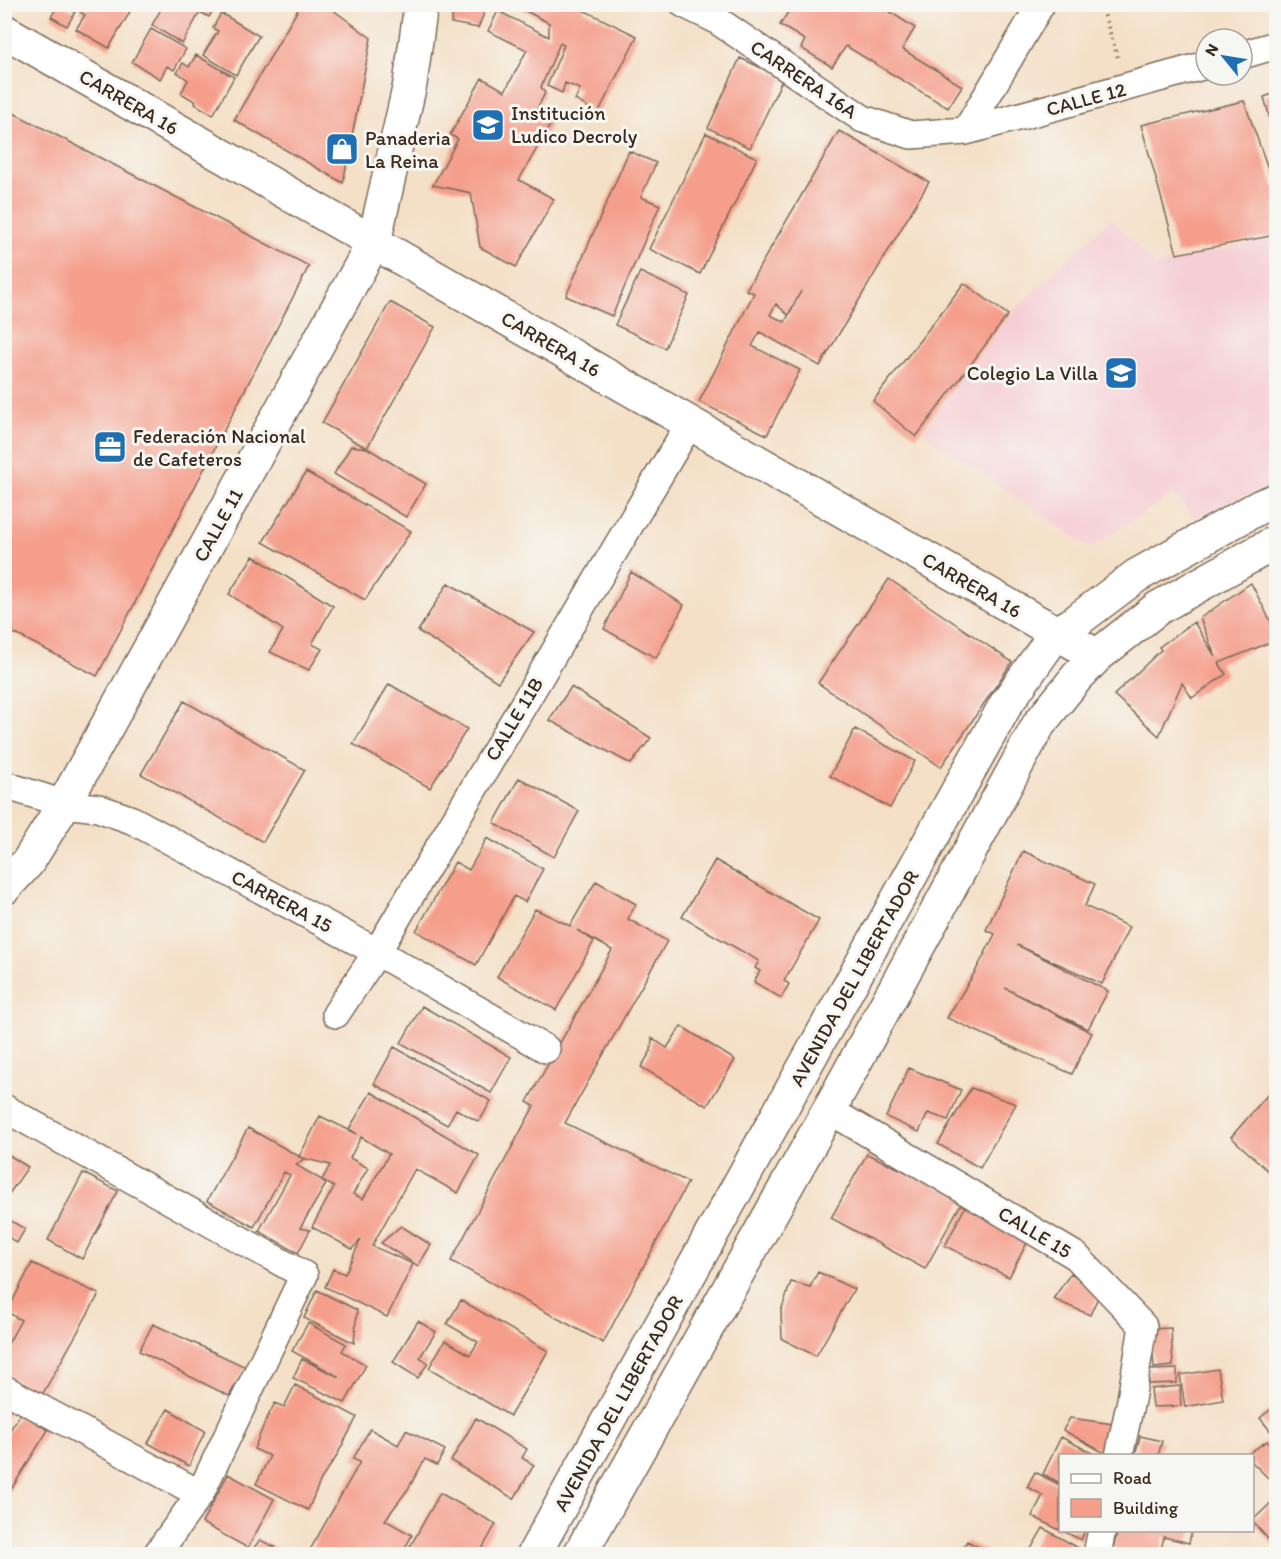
<svg xmlns="http://www.w3.org/2000/svg" width="1281" height="1559" font-family="Itim,sans-serif">
	<style>
		.built { fill: #f6cfd6 }
		.building { fill: #f59e8b; fill-rule: evenodd }
		.lines { fill: none; stroke-linecap: round; stroke-linejoin: round }
		.street-casing { stroke: #7c6a59; stroke-width: 30 }
		.secondary-casing { stroke: #7c6a59; stroke-width: 36 }
		.path { stroke: #7c6a59; stroke-width: 4; stroke-dasharray: 1.5 4.5; stroke-linecap: butt }
		.street { stroke: #fff; stroke-width: 27 }
		.secondary { stroke: #fff; stroke-width: 33 }
		.labels { text-anchor: middle; stroke-width: 6; stroke-linejoin: round; paint-order: stroke }
		.street-label { font-size: 20px; fill: #3b2a1e; stroke: #f6f6f2 }
		.poi-label { font-size: 20px; fill: #3b2a1e; stroke: #f6f6f2; text-anchor: start }
	</style>
	<rect width="100%" height="100%" fill="#f6f6f2"/>
	<filter id="ink" filterUnits="userSpaceOnUse"><feTurbulence type="fractalNoise" baseFrequency=".0167" numOctaves="2"/><feDisplacementMap in="SourceGraphic" scale="12" xChannelSelector="R" yChannelSelector="G"/><feConvolveMatrix kernelMatrix="1 2 1 2 8 2 1 2 1" color-interpolation-filters="sRGB"/></filter>
	<filter id="wash" filterUnits="userSpaceOnUse"><feTurbulence type="fractalNoise" baseFrequency=".008" numOctaves="4" result="noise"/><feDisplacementMap in="SourceGraphic" scale="24" xChannelSelector="R" yChannelSelector="G"/><feGaussianBlur stdDeviation="1.35" result="paint"/><feColorMatrix in="noise" values="0 0 0 0 0 0 0 0 0 0 0 0 0 0 0 0 0 1.4 0 .05"/><feComposite in="paint" operator="in"/></filter>
	<g filter="url(#wash)">
		<rect width="100%" height="100%" fill="#f4e0c7"/>
		<path class="built" d="M1111,218L1155,266L1276,237V483L1194,518L1173,494L1090,548L922,432L1010,314Z"/>
		<g id="blocks">
			<path class="building" d="M53,4H65L64,6L75,12L67,26L51,17L57,7Z
				M85,4H121L131,10L109,48L76,29L85,15L80,12Z
				M164,4H207L214,9L209,17L200,12L182,44L152,25Z
				M301,4H325L371,38L343,183L234,120Z
				M455,4H466L484,13L478,28L451,23Z
				M512,4H586L583,10L637,36L598,113L575,100L580,89L565,83L562,93L547,86L564,45L560,43L541,87L545,93L537,109L554,118L519,180L554,199L516,267L480,247L471,193L433,185L458,139L450,135L482,78L505,91L527,50L488,31L498,11L549,37V23Z
				M793,4H878L915,28L902,49L962,86L948,108L846,46L832,67L801,48L805,40L780,25Z
				M221,13L259,36L236,75L203,55L218,31L213,28Z
				M151,29L186,49L174,70L167,66L160,79L132,62Z
				M196,55L234,77L213,115L195,104L196,102L181,93L188,80L177,72L183,63L189,67Z
				M740,58L783,78L750,148L708,128Z
				M1276,93V141L1264,97Z
				M1244,101L1276,191V235L1177,254L1141,125Z
				M4,108L309,266L97,676L4,628Z
				M839,131L929,182L820,366L760,332L752,346L800,370L767,435L699,402L754,293L746,290ZM801,291L785,322L770,315L776,304L788,315Z
				M706,133L757,158L700,274L649,249Z
				M629,151L656,163L641,197L660,205L612,316L566,296Z
				M640,272L689,295L665,348L615,325Z
				M964,283L1008,315L916,437L873,401Z
				M390,302L435,327L367,448L426,484L406,517L334,474L351,446L367,448L322,423Z
				M306,472L411,531L365,600L263,542Z
				M253,556L333,606L312,644L322,649L309,670L270,652L283,630L229,594Z
				M631,572L684,605L656,658L604,629Z
				M889,579L1012,662L941,767L818,683Z
				M448,583L534,632L498,682L418,631Z
				M1251,583L1276,632V640L1219,663L1226,674L1192,698L1182,683L1159,736L1114,695L1161,650L1159,647L1194,622L1215,656L1200,618Z
				M389,684L467,729L430,788L353,744Z
				M571,687L651,738L631,764L549,720Z
				M184,701L305,770L263,842L141,774Z
				M855,729L915,761L890,808L830,776Z
				M519,778L579,811L554,857L494,823Z
				M487,838L543,869L525,902L514,896L476,965L416,931L455,862L469,870Z
				M1023,851L1095,884L1085,906L1129,927L1102,984L1017,945L1108,991L1088,1029L1005,988L1092,1033L1072,1074L947,1018L975,972L995,934L986,930Z
				M715,860L819,920L784,981L789,984L781,998L754,982L760,971L755,968L759,961L682,917Z
				M596,881L636,904L628,919L667,941L565,1123L688,1182L603,1343L451,1261L534,1106L527,1102L612,950L577,930L594,941L556,1010L497,977L535,909L570,926Z
				M422,1006L511,1057L491,1093L401,1043Z
				M681,1026L735,1060L707,1106L641,1067L651,1051L652,1038L667,1048Z
				M394,1047L491,1101L479,1122L456,1109L447,1125L374,1084Z
				M909,1068L961,1090L948,1120L928,1113L919,1132L886,1117Z
				M1276,1085V1178L1231,1137Z
				M971,1088L1016,1104L980,1168L938,1144Z
				M371,1092L479,1155L458,1193L415,1169L372,1246L413,1264L387,1317L325,1287L333,1269L345,1274L361,1239L352,1249L312,1227L334,1187L322,1180L330,1165L299,1157L320,1116L357,1134L349,1129ZM361,1137L389,1154L363,1199L353,1194L368,1168L350,1158Z
				M248,1128L304,1159L296,1165L322,1180L326,1184L300,1228L310,1230L298,1253L259,1231L290,1175L284,1172L254,1227L207,1201Z
				M4,1152L28,1167L4,1201Z
				M867,1154L964,1198L925,1269L831,1218Z
				M83,1173L118,1191L82,1259L48,1240Z
				M966,1205L1027,1243L1009,1277L945,1246Z
				M4,1217L25,1229L17,1243L4,1234Z
				M401,1226L431,1245L418,1266L381,1243Z
				M32,1263L99,1294L42,1395L4,1374V1351L21,1320L7,1312Z
				M818,1272L854,1289L816,1356L782,1339L781,1311L791,1282L810,1287Z
				M1071,1273L1099,1295L1090,1315L1053,1299Z
				M317,1290L357,1310L354,1343L304,1318Z
				M461,1300L548,1351L510,1416L429,1368L445,1340L470,1355L478,1342L447,1324Z
				M418,1321L436,1332L420,1357L428,1363L418,1378L393,1362Z
				M308,1323L346,1344L342,1351L366,1365L345,1403L293,1378L302,1359L339,1377L292,1351Z
				M153,1324L246,1367L229,1396L139,1351Z
				M1171,1328L1173,1366L1154,1368L1151,1329Z
				M1177,1369V1383L1149,1384L1148,1370Z
				M1218,1369L1223,1400L1185,1407L1180,1375Z
				M295,1385L357,1417L335,1459L321,1479L308,1510L256,1484L270,1456L254,1449L265,1422L275,1403L284,1407Z
				M1180,1386L1181,1406L1153,1407L1151,1389Z
				M4,1404L11,1408L4,1419Z
				M1276,1405V1438L1260,1418Z
				M168,1409L205,1431L189,1466L148,1443Z
				M21,1413L48,1430L4,1501V1439Z
				M476,1418L527,1449L522,1458L534,1465L514,1499L451,1461Z
				M1070,1418L1113,1424L1108,1455L1063,1430Z
				M370,1429L398,1445L406,1430L445,1450L437,1465L425,1459L408,1489L385,1520L412,1535L402,1554H318L310,1550L360,1462L353,1459Z
				M1140,1436L1162,1441L1158,1456H1135Z
				M1061,1437L1098,1456H1060V1483L1043,1474Z
				M1267,1441L1276,1453V1486L1252,1462V1456H1245Z
				M1035,1472L1060,1485V1527L1059,1530L1032,1516L1043,1495L1027,1487Z
				M228,1474L274,1499L248,1548L202,1523Z
				M440,1493L496,1524L479,1554H406Z
				M1276,1498V1548L1252,1521Z
				M1043,1528L1089,1554H1028Z
				M1066,1530H1085L1081,1540L1065,1532Z
				M1118,1530H1192L1189,1543L1164,1537L1160,1554H1137L1113,1549Z
				M260,1540L275,1547L272,1554H249Z
				M967,1541L991,1554H959Z"/>
		</g>
	</g>
	<g filter="url(#ink)">
		<use href="#blocks" fill-opacity="0" stroke="#7c6a59" stroke-width="1.5"/>
		<g class="lines">
			<defs>
				<path id="street" d="M684,4L715,19L863,119L911,135L966,131L1206,65
					M1242,55L1276,45
					M966,131L1041,4
					M4,784L14,788L64,804L98,808L132,820L377,952L546,1049
					M336,1014L377,952L690,423
					M4,1108L304,1275L200,1494L157,1554
					M829,1110L1076,1256L1143,1326L1131,1400L1119,1456
					M4,1389L200,1494
					M1097,1554L1102,1530"/>
				<path id="secondary" d="M4,31L1097,656
					M4,888L28,862L64,804L374,242L410,84L421,4
					M534,1554L1006,704L1056,633L1071,625L1136,576L1261,506L1276,500
					M580,1554L829,1110L1039,724L1077,677L1097,656L1158,608L1276,542"/>
			</defs>
			<use href="#street" class="street-casing"/>
			<use href="#secondary" class="secondary-casing"/>
			<path class="path" d="M1101,4L1119,61"/>
			<use href="#street" class="street"/>
			<use href="#secondary" class="secondary"/>
		</g>
	</g>
	<defs>
		<symbol id="school-square" viewBox="-11 -11 22 22"><rect x="-9" y="-9" width="18" height="18" rx="4" fill="#1f6fb2" stroke="#f6f6f2"/><path d="M0-5L7-2L0 1L-7-2ZM-4 1L0 2.5L4 1V4Q0 6-4 4Z" fill="#fff"/></symbol>
		<symbol id="shop-square" viewBox="-11 -11 22 22"><rect x="-9" y="-9" width="18" height="18" rx="4" fill="#1f6fb2" stroke="#f6f6f2"/><path d="M-5-2.5h2.3a2.7 3.5 0 0 1 5.4 0H5L5.5 6h-11ZM-1.5-2.5h3a1.5 2.3 0 0 0-3 0Z" fill="#fff"/></symbol>
		<symbol id="office-square" viewBox="-11 -11 22 22"><rect x="-9" y="-9" width="18" height="18" rx="4" fill="#1f6fb2" stroke="#f6f6f2"/><path d="M-6-3h4V-5.5h4V-3h4V5H-6ZM-1-4.5V-3h2v-1.5ZM-6 0V1H6V0Z" fill="#fff"/></symbol>
	</defs>
	<g fill-rule="evenodd">
		<use href="#school-square" x="469" y="106" width="38" height="38"/>
		<use href="#shop-square" x="323" y="130" width="38" height="38"/>
		<use href="#school-square" x="1102" y="354" width="38" height="38"/>
		<use href="#office-square" x="91" y="428" width="38" height="38"/>
	</g>
	<g class="labels">
		<g class="street-label">
			<text transform="translate(804 79) rotate(34)" y="7">CARRERA 16A</text>
			<text transform="translate(1086 99) rotate(-15)" y="7">CALLE 12</text>
			<text transform="translate(129 102) rotate(30)" y="7">CARRERA 16</text>
			<text transform="translate(551 344) rotate(30)" y="7">CARRERA 16</text>
			<text transform="translate(218 525) rotate(-61)" y="7">CALLE 11</text>
			<text transform="translate(972 585) rotate(30)" y="7">CARRERA 16</text>
			<text transform="translate(514 719) rotate(-59)" y="7">CALLE 11B</text>
			<text transform="translate(282 901) rotate(28)" y="7">CARRERA 15</text>
			<text transform="translate(854 978) rotate(-61)" y="7">AVENIDA DEL LIBERTADOR</text>
			<text transform="translate(1035 1232) rotate(31)" y="7">CALLE 15</text>
			<text transform="translate(618 1403) rotate(-61)" y="7">AVENIDA DEL LIBERTADOR</text>
		</g>
		<g class="poi-label">
			<text x="511" y="120">Institución<tspan x="511" dy="23">Ludico Decroly</tspan></text>
			<text x="365" y="145">Panaderia<tspan x="365" dy="23">La Reina</tspan></text>
			<text x="1098" y="380" text-anchor="end">Colegio La Villa</text>
			<text x="133" y="443">Federación Nacional<tspan x="133" dy="23">de Cafeteros</tspan></text>
		</g>
	</g>
	<rect width="1281" height="1559" fill="none" stroke="#f6f6f2" stroke-width="24"/>
	<rect x="1059" y="1454" width="195" height="78" fill="#f6f6f2" stroke="#aba49d" stroke-width="1.5"/>
	<rect x="1071" y="1474" width="30" height="9" fill="#ffffff" stroke="#aba49d" stroke-width="1.5"/>
	<text x="1113" y="1484" font-size="18" fill="#3b2a1e">Road</text>
	<rect x="1071" y="1499" width="30" height="18" fill="#f59e8b" stroke="#aba49d" stroke-width="1.5"/>
	<text x="1113" y="1514" font-size="18" fill="#3b2a1e">Building</text>
	<g transform="translate(1224 57) rotate(300)"><circle r="28" fill="#f6f6f2" stroke="#aba49d" stroke-width="1.5"/>
	<path d="M0-4.5L10 22L0 15L-10 22Z" fill="#1f6fb2"/>
	<text y="-9" font-size="16" font-weight="bold" text-anchor="middle" fill="#3b2a1e">N</text>
	</g>
</svg>
